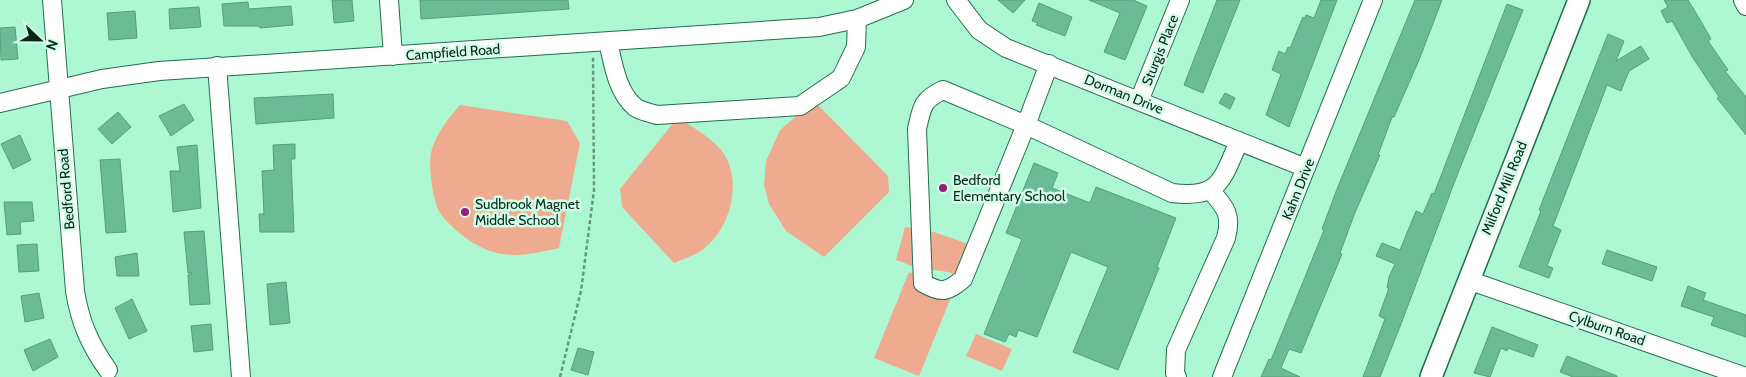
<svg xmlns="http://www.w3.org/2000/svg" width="1746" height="377" font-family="Cabin,sans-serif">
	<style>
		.green { fill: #efab8f }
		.building { fill: #6bbb96; stroke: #559e7d }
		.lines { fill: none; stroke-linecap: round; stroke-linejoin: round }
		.minor-casing { stroke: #216e4f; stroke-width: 20 }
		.major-casing { stroke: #216e4f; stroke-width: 24 }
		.path { stroke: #62997f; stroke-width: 2.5; stroke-dasharray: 4 2.5; stroke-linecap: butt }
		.minor { stroke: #fff; stroke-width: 18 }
		.major { stroke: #fff; stroke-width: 21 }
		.poi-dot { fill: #981c74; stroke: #d2fde7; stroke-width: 2 }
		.labels { text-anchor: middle; stroke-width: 5; stroke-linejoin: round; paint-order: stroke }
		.street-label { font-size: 14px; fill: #07271a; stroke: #d2fde7 }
		.poi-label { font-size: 14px; fill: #07271a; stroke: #d2fde7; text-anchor: start }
	</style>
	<rect width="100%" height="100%" fill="#adf8d3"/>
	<path class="green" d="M814,101L888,176L889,192L824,257L786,231L769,204L764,185L766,161L780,130Z
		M460,105L567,121L580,143L559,248C540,252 522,257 502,254C480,251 453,231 440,213C433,201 428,166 431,153C435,135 448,119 460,105Z
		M678,117C692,127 709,136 721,150C744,178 731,230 702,250C694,256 683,259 674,263L622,207L620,189Z
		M905,227L934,232L974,246L962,276C948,271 934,270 919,268C912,267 904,262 896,260Z
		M909,272L954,290L919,376L874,358Z
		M976,334L1012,349L1002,371L966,356Z"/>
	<path class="building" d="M332,0H352L354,21L334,23Z
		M420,0H568L569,9L421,19Z
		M998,0H1025L1013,13Z
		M1089,0H1133L1147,6L1125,60L1104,52L1120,13Z
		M1217,0H1240L1203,93L1184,85Z
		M1321,0H1337L1289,127L1266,115L1281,74L1272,70L1279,51L1285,54L1288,47L1290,48L1303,17L1305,18L1306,15L1314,18Z
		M1415,0H1442L1419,60L1394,117H1392L1378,155H1380L1354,215L1340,253L1342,254L1301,353L1289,349L1281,368L1300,377H1261L1269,359L1271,360L1303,282L1324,230L1322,229L1337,189Z
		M1664,0H1688L1699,18L1711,39L1708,41L1728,70L1725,71L1746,97V135L1717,98L1719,97L1693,58L1672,21L1667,23L1661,11L1668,7Z
		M248,2L249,9L291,6L293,25L260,28L259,26H224L222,4Z
		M1039,3L1072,17L1065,36L1036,25L1038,23L1032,21Z
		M1507,4L1523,10L1456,178L1401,324L1380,377H1363L1385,319L1379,316L1389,288H1387L1389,277L1395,264L1376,256L1382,243L1400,250L1416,211L1423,214L1432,193L1434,194Z
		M199,7L201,27L170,29L169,9Z
		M135,11L137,38L109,40L107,13Z
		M15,27L18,59L1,60L0,28Z
		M1608,34L1624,41L1616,61L1641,46L1649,59L1629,71L1621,91L1607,85L1604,93L1553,226L1561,230L1547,266L1553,268L1549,278L1519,267L1541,211L1539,210Z
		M1225,93L1235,98L1230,109L1219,103Z
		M333,94L334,118L256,124L254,98Z
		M184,104L194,120L171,136L159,116Z
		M118,112L131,127L112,144L98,129Z
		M20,135L31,160L13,169L1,144Z
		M295,144V159H291L294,232H260L259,214H264L262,171L274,170L273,145Z
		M197,145L201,208L173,212L170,171H180L177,147Z
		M120,159L126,232L106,233L100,160Z
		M1034,163L1058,173L1052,188L1090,203L1096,187L1176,218L1157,267L1159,268L1118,370L1073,352L1108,267L1071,252L1037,337L1018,330L1016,337L1009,334L1005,342L984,334L1022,239L1006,233Z
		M4,202H32L34,221L20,222L21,234L7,235Z
		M204,231L210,304L190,305L188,275L192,273H188L184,232Z
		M37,244L39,271L19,272L17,245Z
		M1607,250L1657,267L1652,281L1602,264Z
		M137,253L139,276H117L115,257Z
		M286,282L290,323L270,325L267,284Z
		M1688,286L1706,293L1703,300L1746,315V337L1711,325L1714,317L1681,306Z
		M39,293L44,318L25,322L21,296Z
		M132,299L147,331L129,339L115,308Z
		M211,324L213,350L194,352L191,326Z
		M1492,327L1538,345L1533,357L1508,348L1507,351L1501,348L1490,377L1474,373Z
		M50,339L58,357L33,371L24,350Z
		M578,348L594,352L588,375L571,370Z
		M1567,356L1617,376V377H1573L1560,372Z"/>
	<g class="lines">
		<defs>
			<path id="minor" d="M52,0L75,291C80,322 90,345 108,370
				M389,0L393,56
				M956,0L979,30L1006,48L1306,168
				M1743,0L1746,6
				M608,42C613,63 617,92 635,107C640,111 651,113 657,115L800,106L841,78L856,47L857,19
				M1049,64L1026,125L1172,193C1220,199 1222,180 1239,141
				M217,66L241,377
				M943,90L1026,125L963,279C947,292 942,294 923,283L917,129C922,107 922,100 943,90Z
				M1139,101L1180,0
				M0,103L102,79L159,71L819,27L857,19L904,0
				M1468,280L1746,377
				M1177,377L1175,373L1176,350L1226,238C1232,215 1226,208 1211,191
				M1222,377L1373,0"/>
			<path id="major" d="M1431,377L1579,0"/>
		</defs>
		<use href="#minor" class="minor-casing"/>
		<use href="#major" class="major-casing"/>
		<path class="path" d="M560,377L581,291L594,190L593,57"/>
		<use href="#minor" class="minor"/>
		<use href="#major" class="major"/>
	</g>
	<g class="poi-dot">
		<circle cx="943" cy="188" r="5"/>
		<circle cx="465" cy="212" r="5"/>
	</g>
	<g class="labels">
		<g class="street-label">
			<text transform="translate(1160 50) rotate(-68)" y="5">Sturgis Place</text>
			<text transform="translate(453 52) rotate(-4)" y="5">Campfield Road</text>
			<text transform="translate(1124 94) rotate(22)" y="5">Dorman Drive</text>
			<text transform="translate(1504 188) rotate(-68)" y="5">Milford Mill Road</text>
			<text transform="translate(66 189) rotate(-95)" y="5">Bedford Road</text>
			<text transform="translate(1298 189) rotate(-68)" y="5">Kahn Drive</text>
			<text transform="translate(1607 328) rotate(19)" y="5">Cylburn Road</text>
		</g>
		<g class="poi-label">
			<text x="953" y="185">Bedford<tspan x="953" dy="16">Elementary School</tspan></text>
			<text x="475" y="209">Sudbrook Magnet<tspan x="475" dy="16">Middle School</tspan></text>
		</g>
	</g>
	<g transform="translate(40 40) rotate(112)" stroke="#d2fde7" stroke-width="4" paint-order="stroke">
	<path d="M0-4L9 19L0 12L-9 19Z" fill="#07271a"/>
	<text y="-8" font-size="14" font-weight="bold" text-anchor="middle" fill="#07271a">N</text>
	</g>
</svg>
